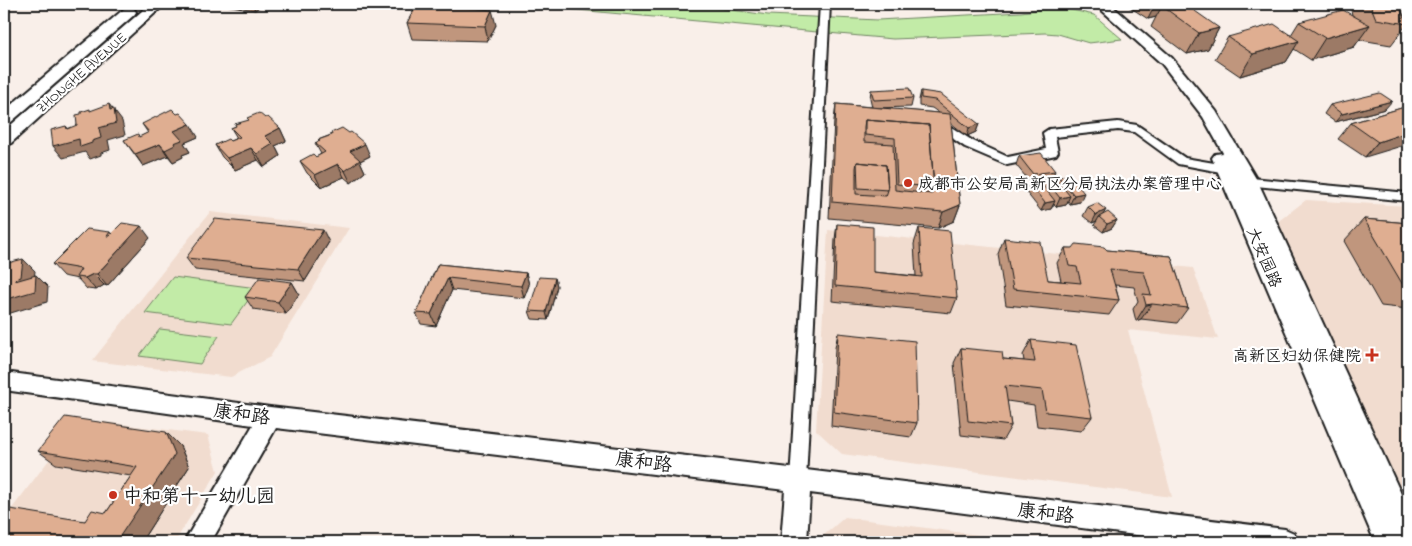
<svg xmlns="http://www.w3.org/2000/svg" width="1412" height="546" font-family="'Indie Flower','LXGW WenKai TC',sans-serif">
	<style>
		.built { fill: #f1dccf }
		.green { fill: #c2eba7; stroke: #6f8462 }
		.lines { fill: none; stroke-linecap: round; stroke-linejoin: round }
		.street-casing { stroke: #1c1c1c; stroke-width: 4 }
		.secondary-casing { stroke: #1c1c1c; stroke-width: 4 }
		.street { fill: #fff; fill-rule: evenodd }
		.secondary { fill: #fff; fill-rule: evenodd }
		.wall { fill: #c0967d; stroke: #1c1c1c }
		.shaded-wall { fill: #9c7a66; stroke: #1c1c1c }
		.building { fill: #dfae91; stroke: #1c1c1c; fill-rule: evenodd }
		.poi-dot { fill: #c8321e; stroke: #fff; stroke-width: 2 }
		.labels { text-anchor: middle; stroke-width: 4.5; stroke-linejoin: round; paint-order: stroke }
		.far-street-label { font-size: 14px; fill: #1c1c1c; stroke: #fff }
		.poi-label { font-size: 16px; fill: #1c1c1c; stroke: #fff; text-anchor: start }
		.street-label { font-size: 16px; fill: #1c1c1c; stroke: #fff }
		.near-street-label { font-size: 19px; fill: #1c1c1c; stroke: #fff }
		.near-poi-label { font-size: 19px; fill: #1c1c1c; stroke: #fff; text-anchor: start }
	</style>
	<rect width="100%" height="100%" fill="#f9efe9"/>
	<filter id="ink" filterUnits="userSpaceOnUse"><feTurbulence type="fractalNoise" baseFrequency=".02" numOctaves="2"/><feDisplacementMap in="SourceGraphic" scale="10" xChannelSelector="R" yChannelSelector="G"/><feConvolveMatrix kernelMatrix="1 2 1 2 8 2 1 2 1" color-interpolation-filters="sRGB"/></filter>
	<g filter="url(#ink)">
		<path class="built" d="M1306,200L1408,206V496L1394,486L1276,223Z
			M210,212L349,228L270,357L231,377L92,361Z
			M828,230L1193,268L1218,339L1128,330L1172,497L842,454L816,430Z
			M80,419L208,435L218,471L175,542H4V519Z
			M845,517L1030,542H816Z"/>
		<path class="green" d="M529,4H688L768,15L878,20L1021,12L1059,7L1094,15L1122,39L1089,43L1058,34L1045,33L893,39L545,7Z
			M173,277L257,288L231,324L145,313Z
			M160,329L219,336L200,364L139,356Z"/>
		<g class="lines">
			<defs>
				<path id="street" d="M820,4H830L806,480L804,486L798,488L792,486L790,480Z
					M1400,4H1408V9Z
					M937,118L973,141L1008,157L1046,149L1043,133L1049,129L1118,122L1137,125L1185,158L1226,165L1232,169L1226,173L1178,164L1134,132L1118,130L1055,137L1058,152L1056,155L1007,165L965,147L933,125L931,122Z
					M1240,177L1408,193V201L1236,184L1234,181Z"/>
				<path id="secondary" d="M150,4H165L10,144L4,145V131Z
					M1095,4H1110L1172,58L1216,111L1258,182L1408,509V542H1375L1212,158L1215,154L1223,153L1203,117L1162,64Z
					M129,8L134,9L136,12L134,15L10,123L4,124V111L124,9Z
					M4,372L270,407L798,469L1285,529L1294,533L1298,542H1189L810,493L807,542H781L785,490L276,428L211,542H184L253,425L4,390Z"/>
			</defs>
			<use href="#street" class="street-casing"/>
			<use href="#secondary" class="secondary-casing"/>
			<use href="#street" class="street"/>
			<use href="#secondary" class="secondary"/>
		</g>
		<path class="wall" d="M225,4H263L255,10L225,5Z
			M417,4H461L460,7L496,25L488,41L412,39L407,23Z
			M1125,4H1168L1167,5L1219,28L1208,49L1187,54L1151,27L1156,17L1148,19Z
			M1195,4H1219L1203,9Z
			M1355,4H1399L1407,24L1391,45L1361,40L1360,39L1354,47L1311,60L1294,49L1286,62L1240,76L1215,59L1228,37L1291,35L1299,22L1352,15L1351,10Z
			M871,90L913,98L911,107L876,108L939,113L932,108L919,106V100L921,91L979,124L976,132L967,136L951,123L960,205L954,221L938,228L829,218L834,120L836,104L872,107L870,98Z
			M1330,105L1385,109L1335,122L1324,114Z
			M1408,106L1365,157L1338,139L1351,123Z
			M265,118L280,128L286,141L275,146L280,156L264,167L258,160L235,170L222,157L215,145L230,141L237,138L231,128L236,126L235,124Z
			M142,124L198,137L184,143L190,152L182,155L183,157L173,162L168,156L143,166L124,140L139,137L148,133Z
			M331,133L370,156L360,161L365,172L351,183L344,177L321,187L307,173L300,161L316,157L321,154L315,143L319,141L318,140L331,135Z
			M1019,156L1055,171L1052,178L1057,180L1059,177L1080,202L1070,204L1068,201L1066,205L1056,207L1054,204L1051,209L1041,211L1026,192L1030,184L1043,185L1044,180L1030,182L1016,165Z
			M1088,207L1103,215L1117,220L1112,228L1103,232L1094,225L1097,221L1092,223L1083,216Z
			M1364,219L1408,223V309L1381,306L1344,241Z
			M837,224L873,272L916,276L914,244L919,228L957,298L951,313L832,301L835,239Z
			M110,232L111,234L150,238L107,286L104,285L96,290L87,289L78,279L63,276L52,264Z
			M1004,238L1048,280L1061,281L1057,263L1065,248L1107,250L1171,256L1188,308L1177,323L1141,319L1136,321L1133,309L1138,301L1134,287L1115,285L1119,300L1109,315L1006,305L998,254Z
			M329,242L305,281L195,270L186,258Z
			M438,264L526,273L529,285L524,298L452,290L436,326L421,324L416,313Z
			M555,278L557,286L548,320L532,319L529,311Z
			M292,282L299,294L286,314L253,309L245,297Z
			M838,333L917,423L911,437L831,426L835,348Z
			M1031,340L1092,417L1081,431L1037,426L1034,405L1007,401L1011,426L1003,440L961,435L954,363L961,348L1003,359L1024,361L1023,355Z
			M180,446L189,467L141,542H4L85,521L106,513L131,476L56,464L38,451Z"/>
		<path class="shaded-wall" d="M252,4H263L255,10Z
			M451,4H461L454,21L450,6Z
			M1166,4H1168L1165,9L1162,6L1156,17L1148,19L1154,7Z
			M1206,4H1219L1203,9Z
			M492,10L496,25L488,41L485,26Z
			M1370,25L1354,47L1311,60L1325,38Z
			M1219,28L1208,49L1187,54L1199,33Z
			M1299,41L1286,62L1240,76L1253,54Z
			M1392,101L1385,109L1335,122L1342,114Z
			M109,104L122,121L125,135L108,140L110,150L101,153V155L90,159L85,152L63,158L53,146L67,129L66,126L76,138L79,139L99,128L110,110Z
			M190,124L198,137L184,143L190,152L182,155L183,157L173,162L165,150L174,143V131Z
			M979,124L976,132L967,136L969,128Z
			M280,128L286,141L275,146L280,156L264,167L257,154L265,136Z
			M1408,132V144L1365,157L1378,142Z
			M160,144L168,156L143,166L135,154Z
			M365,144L370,156L360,161L365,172L351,183L345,171L350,151Z
			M251,148L258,160L235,170L227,158Z
			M338,164L344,177L321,187L315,175Z
			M1084,193L1080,202L1070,204L1074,195Z
			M1070,196L1066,205L1056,207L1060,198Z
			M1055,201L1051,209L1041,211L1045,203Z
			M960,205L954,221L938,228L943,212Z
			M1106,210L1101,218L1099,217L1097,221L1092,223L1096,215Z
			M1117,220L1112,228L1103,232L1107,224Z
			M141,226L150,238L107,286L97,274Z
			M323,230L329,242L305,281L298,269Z
			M23,259L35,271L33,289L15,281Z
			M526,273L529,285L524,298L521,286Z
			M93,274L104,285L96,290L85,278Z
			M36,275L48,287L47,302L4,315V300Z
			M448,278L452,290L436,326L431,314Z
			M555,278L557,286L548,320L546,312Z
			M292,282L299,294L286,314L278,302Z
			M1152,304L1141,319L1136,321L1146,305Z
			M166,432L180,446L189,467L141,542H116Z"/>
		<path class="building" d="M417,4H451L450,6L492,10L485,26L407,23Z
			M1148,4H1166L1154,7Z
			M1172,4H1185L1219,28L1199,33L1162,6Z
			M1370,4H1399L1407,24L1376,19Z
			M1343,10L1370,25L1325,38L1299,22Z
			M1274,24L1299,41L1253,54L1228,37Z
			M909,88L913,98L874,100L871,90Z
			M921,91L941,94L979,124L969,128L935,100L921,98Z
			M1380,93L1392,101L1342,114L1330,105Z
			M109,104L110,110L114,109L116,123L99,128L101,138L92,141V143L80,147L79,139L53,146L51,130L66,126L67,129L77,125L76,115L81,114V112L90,109V111Z
			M836,104L950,114L960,205L943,212L832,202ZM865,120L929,125L934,187L932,194L895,190L893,144L864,142V127ZM857,162L886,165L888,190L886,196L856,194V168Z
			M1408,106V132L1378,142L1351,123Z
			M172,109L177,114L180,113L190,124L174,131L182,140L174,143L175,145L165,150L160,144L135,154L124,140L138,134L139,137L149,132L142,124Z
			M259,113L265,118L268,117L280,128L265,136L273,144L257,154L251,148L227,158L215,145L228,139L230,141L240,137L231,128L236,126L235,124L249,120L247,118Z
			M865,120L929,125L934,187L897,184L895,138L865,135Z
			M342,128L349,133L351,132L365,144L350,151L360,160L345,171L338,164L315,175L300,161L313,154L316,157L325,152L315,143L320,141L318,140L332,135L331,133Z
			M1041,153L1055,171L1033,174L1019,156Z
			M857,162L886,165L888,190L858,188Z
			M1069,175L1084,193L1074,195L1059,177Z
			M1055,178L1070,196L1060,198L1045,179Z
			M1040,182L1055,201L1045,203L1030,184Z
			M1097,203L1106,210L1096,215L1088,207Z
			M1108,212L1117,220L1107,224L1099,217Z
			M215,219L323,230L298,269L186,258Z
			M1364,219L1408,223V285H1403Z
			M122,223L141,226L97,274H93L85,278L76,277L81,269L52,264L87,229L110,232L107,236H109Z
			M837,224L873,227V272L922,277L919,228L950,231L957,298L835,286Z
			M1004,238L1040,242L1048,280L1081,283L1077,267L1069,266L1065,248H1073L1076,244L1104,247L1107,250L1171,256L1188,308L1152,304L1146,305L1143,294L1151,295L1144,272L1110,269L1119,300L1013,289Z
			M23,259L21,277L15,279V281L36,275L35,291L4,300V264Z
			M438,264L526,273L521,286L448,278L431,314L416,313Z
			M539,277L555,278L546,312L529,311Z
			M259,278L292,282L278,302L245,297Z
			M838,333L915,341L917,423L834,412Z
			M1031,340L1076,345L1092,417L1046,412L1042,390L1005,386L1011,426L968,421L961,348L1002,352L1003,359L1035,362Z
			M65,417L166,432L175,454L116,542H4V508L85,521L92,510L106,513L137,467L38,451Z"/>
	</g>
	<g class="poi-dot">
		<circle cx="908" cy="183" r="5"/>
		<path d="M1369.5 347.5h5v5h5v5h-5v5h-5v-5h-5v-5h5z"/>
		<circle cx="113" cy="495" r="5"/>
	</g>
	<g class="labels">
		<g class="far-street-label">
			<text transform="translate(81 72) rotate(-41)" y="5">ZHONGHE AVENUE</text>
		</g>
		<g class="poi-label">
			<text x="918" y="189">成都市公安局高新区分局执法办案管理中心</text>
			<text x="1361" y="361" text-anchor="end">高新区妇幼保健院</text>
		</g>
		<g class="street-label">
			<text transform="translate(1265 257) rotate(67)" y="6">大安园路</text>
		</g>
		<g class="near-street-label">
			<text transform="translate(242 413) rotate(8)" y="7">康和路</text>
			<text transform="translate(644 461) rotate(7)" y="7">康和路</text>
			<text transform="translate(1046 512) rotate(7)" y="7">康和路</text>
		</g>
		<g class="near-poi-label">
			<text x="123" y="502">中和第十一幼儿园</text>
		</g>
	</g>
	<rect width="1412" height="546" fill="none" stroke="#fff" stroke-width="20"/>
	<rect x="10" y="10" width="1392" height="526" fill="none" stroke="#1c1c1c" stroke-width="2" filter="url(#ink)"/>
</svg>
